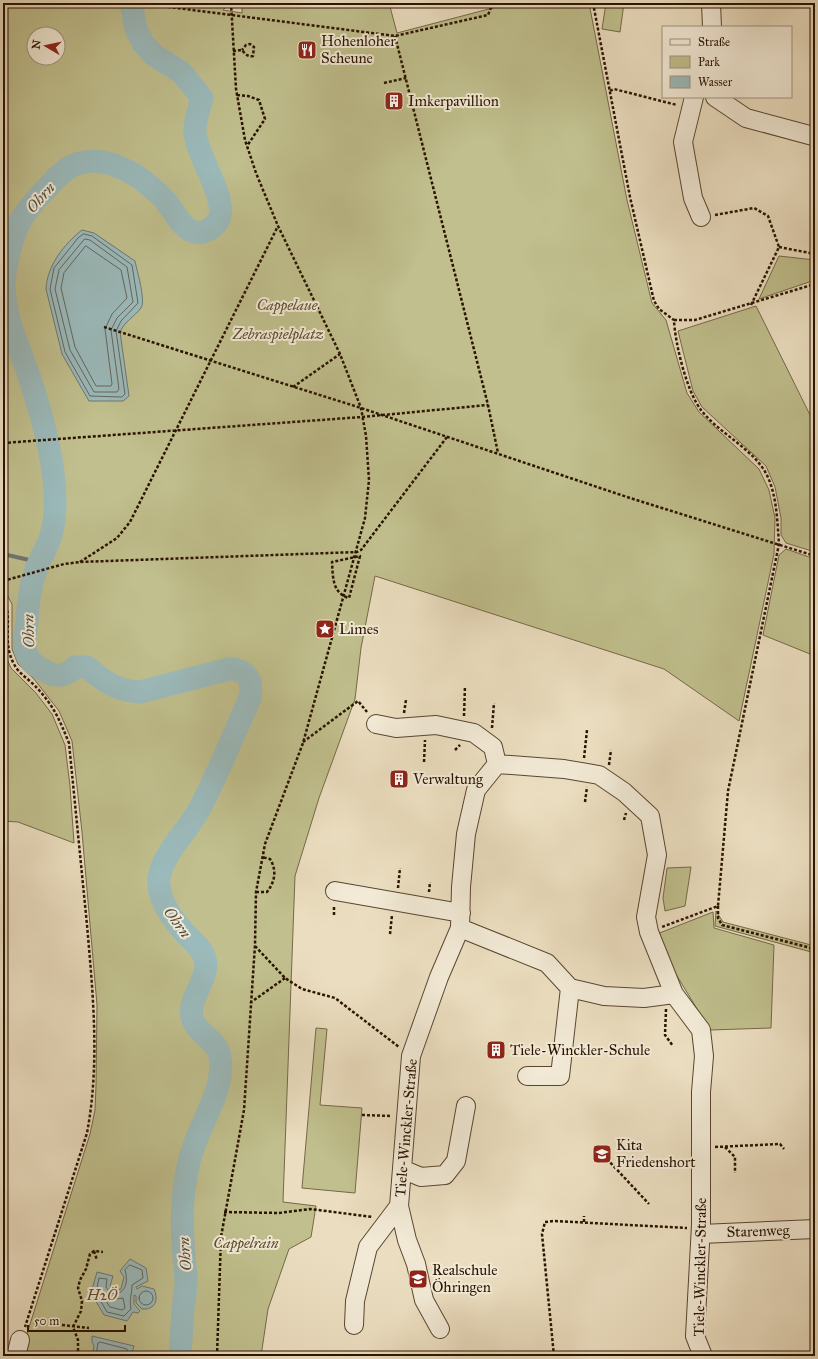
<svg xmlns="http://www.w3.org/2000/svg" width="818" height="1359" font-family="'IM FELL Great Primer',serif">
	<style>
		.green { fill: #c0bf8d; stroke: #756946; fill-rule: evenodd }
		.water { fill: #9bbabb; stroke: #6e7770 }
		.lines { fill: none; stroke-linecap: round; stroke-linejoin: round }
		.shore { stroke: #62665e; stroke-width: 1 }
		.stream { stroke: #6e7770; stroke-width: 4 }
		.river { stroke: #9bbabb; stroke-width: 23 }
		.minor-casing { stroke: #5a4630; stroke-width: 20 }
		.path { stroke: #2a1300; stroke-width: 2.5; stroke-dasharray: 3 2; stroke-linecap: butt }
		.minor { stroke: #f2ead6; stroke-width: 18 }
		.labels { text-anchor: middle; stroke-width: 4; stroke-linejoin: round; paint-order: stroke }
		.poi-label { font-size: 15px; fill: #2a1300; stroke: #f2ead6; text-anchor: start }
		.park-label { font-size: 15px; font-style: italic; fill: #5e4f31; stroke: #f2ead6 }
		.street-label { font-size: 15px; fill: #2a1300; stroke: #f2ead6 }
		.water-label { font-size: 16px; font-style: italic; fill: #524d41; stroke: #f2ead6 }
	</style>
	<rect width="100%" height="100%" fill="#ebdec0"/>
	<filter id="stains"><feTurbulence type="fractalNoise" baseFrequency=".005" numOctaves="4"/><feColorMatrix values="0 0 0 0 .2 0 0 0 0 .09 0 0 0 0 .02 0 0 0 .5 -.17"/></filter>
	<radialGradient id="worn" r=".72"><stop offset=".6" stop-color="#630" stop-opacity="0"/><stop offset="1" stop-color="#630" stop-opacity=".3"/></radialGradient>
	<path class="green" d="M3,3H227V6L223,10L242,13V3H389L397,33L512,3H589L627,200L652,303L666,320L687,393L699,412L759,469L769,490L775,518L774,554L739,721L664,669L375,576L361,648L355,699L319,798L295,876L283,1202L316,1206L311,1237L289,1249L268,1309L261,1356H20L90,1134L95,1110L96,1086L97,1005L82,832L72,741L59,711L34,679L18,664L12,649V604L3,588ZM34,34H58V58H34Z
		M606,3H624L620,32L602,29Z
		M779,256L815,260V280L759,299Z
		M756,306L815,425V552L786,543L781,535V518L775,487L766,466L702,407L693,391L678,331Z
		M786,549L815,559V656L763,635L779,555Z
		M3,650L11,668L36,693L52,714L65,745L70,786L74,843L18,822L3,821Z
		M691,867L685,906L665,911L663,898L667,868Z
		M716,911L723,922L815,946V953L715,926Z
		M713,912L714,928L774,945L771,1028L710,1030L666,958L657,934Z
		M316,1028L327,1029L320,1105L362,1108L355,1193L302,1188Z"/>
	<path class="water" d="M82,230L94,233L135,261C137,271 146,301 141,308C134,317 125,321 120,332L129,396L123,401H89L62,354L46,289C47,266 64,244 82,230Z
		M130,1259L146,1268L148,1281L136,1287L137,1289L142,1286L154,1289C159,1300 155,1310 142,1309L136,1303V1296L134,1295V1304L140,1311L138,1313L133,1312L127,1321L104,1315L91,1293L97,1272L113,1276L110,1286L112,1289L117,1290L121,1289L124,1277L120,1271Z
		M92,1336L134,1346L131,1356H92L94,1346L92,1342Z"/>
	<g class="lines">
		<path class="shore" d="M84,234L92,236L132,265L138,303L121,321L116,331L125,394L122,397L90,396L65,352L50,289L54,268L78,238Z
			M85,239L90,240L127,267L133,302L117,318L111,330L119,389L117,392H94L70,350L55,289L59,270Z
			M86,246L121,270L127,298L112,314L105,329L112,384L111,386H96L75,347L61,288L64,273Z
			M130,1265L142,1270L143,1278L132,1285C132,1294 129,1299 131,1309L124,1316L107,1312L96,1293L99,1278L107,1279L106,1287L110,1293C125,1297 129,1282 125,1270Z
			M139 1298a7 7 0 1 1 14 0a7 7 0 1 1-14 0Z
			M108,1297L116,1299L123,1298L125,1308L122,1310L110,1307L105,1300Z
			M96,1356L98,1343L100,1342L127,1349L128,1356"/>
		<path class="stream" d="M3,554L38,562"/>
		<path class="river" d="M131,3L136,29L143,43L154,55L182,73L202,98C199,109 194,121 195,133C197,157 230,202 218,221C212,230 201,235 191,231C181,226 174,212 168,204C164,198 158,193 152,188C132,170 101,154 74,165C62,170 53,182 44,191C31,205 20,217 14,235C9,251 4,270 4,287C5,321 21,351 31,382C45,425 68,506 46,548C32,574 29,591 27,620C26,631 22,644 27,655C31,664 39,668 47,672C57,678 68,675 75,667H87C103,681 117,691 140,692L229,669C248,670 253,680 250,698C234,734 219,771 201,806C190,829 167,848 160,873C154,894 170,916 183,931C189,938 197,944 202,952C216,974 187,995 192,1017C195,1033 218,1040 220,1057C225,1088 203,1118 194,1146C183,1176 181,1210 183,1241C183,1255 186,1268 186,1281C186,1290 184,1300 183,1309C182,1325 181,1340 180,1356"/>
		<defs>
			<path id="minor" d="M711,3L712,27
				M694,97L683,142L693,198L701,217
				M715,97L746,118L813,136
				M376,724L396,728L436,725L474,733L493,747L497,764
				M497,764L564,769L599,775L624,792L650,816L657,855L646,917L649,932L674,994L701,1030L704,1056L701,1092V1225L695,1336L703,1356
				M335,891L461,913
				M460,928L547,963L570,988L604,996L644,998L674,994
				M527,1076H560L570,988
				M402,1169L421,1177L445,1175L456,1161L466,1106
				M701,1234L815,1229
				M354,1325L355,1301L368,1247L399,1206
				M440,1329L424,1300L416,1264L407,1240L399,1206L411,1056L439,977L460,928L461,887L466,834L476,790L497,764
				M16,1356L20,1340"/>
		</defs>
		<use href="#minor" class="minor-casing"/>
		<path class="path" d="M138,3L395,36L488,15L493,3
			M593,3L630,197L654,301L659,309L674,320C675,344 687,392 701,410C718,432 746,445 762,467C777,488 777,519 779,544L728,791L718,906L662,927
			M395,36L488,405L498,453
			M233,51L242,50C245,54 248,57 253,56L254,47L250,44L246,45L242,50
			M384,83L406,78
			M610,91L614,89L677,105
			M237,95L248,96L259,100L265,119L247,146
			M715,215L754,208L768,216L779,247L751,305
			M779,247L815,254
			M674,320H695L815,284
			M104,327L361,408L630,498L815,556
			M293,387L340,354
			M3,443L362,417L488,405
			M360,556L349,598C332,593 333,577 332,562Z
			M80,562L117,538L130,522L278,226
			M3,581L64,564L80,562L357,552L361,550L447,437
			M3,596C14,618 1,641 14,664C18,673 30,680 37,688C54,706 60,721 69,743C75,804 81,864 87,925C93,994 100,1064 87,1133L25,1327
			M404,713L406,700
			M464,716L465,686
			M492,728L494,703
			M303,742L358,701L367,712
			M455,750L460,745
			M584,758L587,730
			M424,762L425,740
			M609,765L611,750
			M585,802L587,787
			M624,820L626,813
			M398,888L400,868
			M256,892H267C275,882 277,870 270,859L262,857
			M429,892L430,882
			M718,906V918L722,925L815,949
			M334,915V905
			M390,934L392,915
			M255,946L285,978L302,989L335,998L399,1047
			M250,1003L285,978
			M666,1009L665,1035L673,1046
			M362,1115L391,1116
			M715,1147L780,1144L784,1149
			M725,1147L735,1157V1173
			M608,1149L607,1159L649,1204
			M224,1212L279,1213L310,1209L373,1217
			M584,1222V1216
			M94,1251L97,1260
			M62,1325L89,1328
			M78,1356V1340L73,1327L81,1311L82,1301L78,1288L80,1280L86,1269L90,1254L94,1251L103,1252
			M217,1356L221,1237L244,1110L255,945L256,892L265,844L303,743L314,703L365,518L369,480L366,436L361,408L340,354L278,226L256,173L245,140L236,89L231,3
			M554,1356L542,1234L545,1222L554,1221L687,1228"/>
		<use href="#minor" class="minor"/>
	</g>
	<defs>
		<symbol id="restaurant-square" viewBox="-11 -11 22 22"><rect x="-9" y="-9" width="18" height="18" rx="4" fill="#8f2418" stroke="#f2ead6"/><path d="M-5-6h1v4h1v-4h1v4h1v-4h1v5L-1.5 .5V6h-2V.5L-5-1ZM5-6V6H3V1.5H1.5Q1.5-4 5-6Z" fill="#fff"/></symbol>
		<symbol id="building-square" viewBox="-11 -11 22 22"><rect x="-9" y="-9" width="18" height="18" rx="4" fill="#8f2418" stroke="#f2ead6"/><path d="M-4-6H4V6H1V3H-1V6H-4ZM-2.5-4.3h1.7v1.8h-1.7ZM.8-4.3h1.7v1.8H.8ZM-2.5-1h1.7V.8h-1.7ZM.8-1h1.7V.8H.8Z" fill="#fff"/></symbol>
		<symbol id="sight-square" viewBox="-11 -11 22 22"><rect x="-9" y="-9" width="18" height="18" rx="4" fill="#8f2418" stroke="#f2ead6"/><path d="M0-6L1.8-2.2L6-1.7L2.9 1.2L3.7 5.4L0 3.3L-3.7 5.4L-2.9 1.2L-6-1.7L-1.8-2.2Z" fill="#fff"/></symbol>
		<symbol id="school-square" viewBox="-11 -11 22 22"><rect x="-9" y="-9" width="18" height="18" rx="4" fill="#8f2418" stroke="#f2ead6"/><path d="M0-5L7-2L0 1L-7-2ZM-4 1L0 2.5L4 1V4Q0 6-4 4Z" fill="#fff"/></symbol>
	</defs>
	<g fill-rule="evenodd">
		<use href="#restaurant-square" x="296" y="39" width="22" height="22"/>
		<use href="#building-square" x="383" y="90" width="22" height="22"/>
		<use href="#sight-square" x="314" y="618" width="22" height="22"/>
		<use href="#building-square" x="388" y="768" width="22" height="22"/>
		<use href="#building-square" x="485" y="1039" width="22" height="22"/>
		<use href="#school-square" x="591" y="1143" width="22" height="22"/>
		<use href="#school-square" x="407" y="1268" width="22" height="22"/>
	</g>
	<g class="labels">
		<g class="poi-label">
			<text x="321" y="46">Hohenloher<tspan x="321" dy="17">Scheune</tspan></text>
			<text x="408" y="106">Imkerpavillion</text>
			<text x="339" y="634">Limes</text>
			<text x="413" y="784">Verwaltung</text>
			<text x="510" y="1055">Tiele-Winckler-Schule</text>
			<text x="616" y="1150">Kita<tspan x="616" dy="17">Friedenshort</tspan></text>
			<text x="432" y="1275">Realschule<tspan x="432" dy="17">Öhringen</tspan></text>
		</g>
		<g class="park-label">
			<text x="287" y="310">Cappelaue</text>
			<text x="278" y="339">Zebraspielplatz</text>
			<text x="246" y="1248">Cappelrain</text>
			<text x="102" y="1300">H2Ö</text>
		</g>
		<g class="street-label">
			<text transform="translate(406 1128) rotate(-85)" y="5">Tiele-Winckler-Straße</text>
			<text transform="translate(758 1231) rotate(-2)" y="5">Starenweg</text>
			<text transform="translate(700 1267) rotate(-89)" y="5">Tiele-Winckler-Straße</text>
		</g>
		<g class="water-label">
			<text transform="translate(40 197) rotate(-48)" y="6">Ohrn</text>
			<text transform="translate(28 631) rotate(-91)" y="6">Ohrn</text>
			<text transform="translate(178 922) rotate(54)" y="6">Ohrn</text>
			<text transform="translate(184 1254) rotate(-94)" y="6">Ohrn</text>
		</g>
	</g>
	<rect width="818" height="1359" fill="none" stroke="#ebdec0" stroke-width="16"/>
	<rect x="4" y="4" width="810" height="1351" fill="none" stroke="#2a1300" stroke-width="2"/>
	<rect x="8" y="8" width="802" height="1343" fill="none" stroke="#2a1300"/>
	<rect x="662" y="26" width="130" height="72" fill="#f2ead6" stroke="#a29480"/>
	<rect x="670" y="39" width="20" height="6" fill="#f2ead6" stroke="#a29480"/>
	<text x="698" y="46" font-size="12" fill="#2a1300">Straße</text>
	<rect x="670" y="56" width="20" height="12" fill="#c0bf8d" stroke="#a29480"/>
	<text x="698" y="66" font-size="12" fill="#2a1300">Park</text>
	<rect x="670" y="76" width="20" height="12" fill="#9bbabb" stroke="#a29480"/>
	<text x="698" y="86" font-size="12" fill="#2a1300">Wasser</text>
	<g transform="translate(46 46) rotate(279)"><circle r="19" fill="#f2ead6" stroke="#a29480"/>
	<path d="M0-3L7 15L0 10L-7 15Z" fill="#8f2418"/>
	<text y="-6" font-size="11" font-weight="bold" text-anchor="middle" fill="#2a1300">N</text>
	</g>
	<path d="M28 1325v6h97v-6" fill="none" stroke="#2a1300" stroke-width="2"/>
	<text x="34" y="1325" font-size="12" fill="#2a1300" stroke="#f2ead6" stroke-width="3" paint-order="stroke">50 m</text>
	<rect width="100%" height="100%" filter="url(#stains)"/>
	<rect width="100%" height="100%" fill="url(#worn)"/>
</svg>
